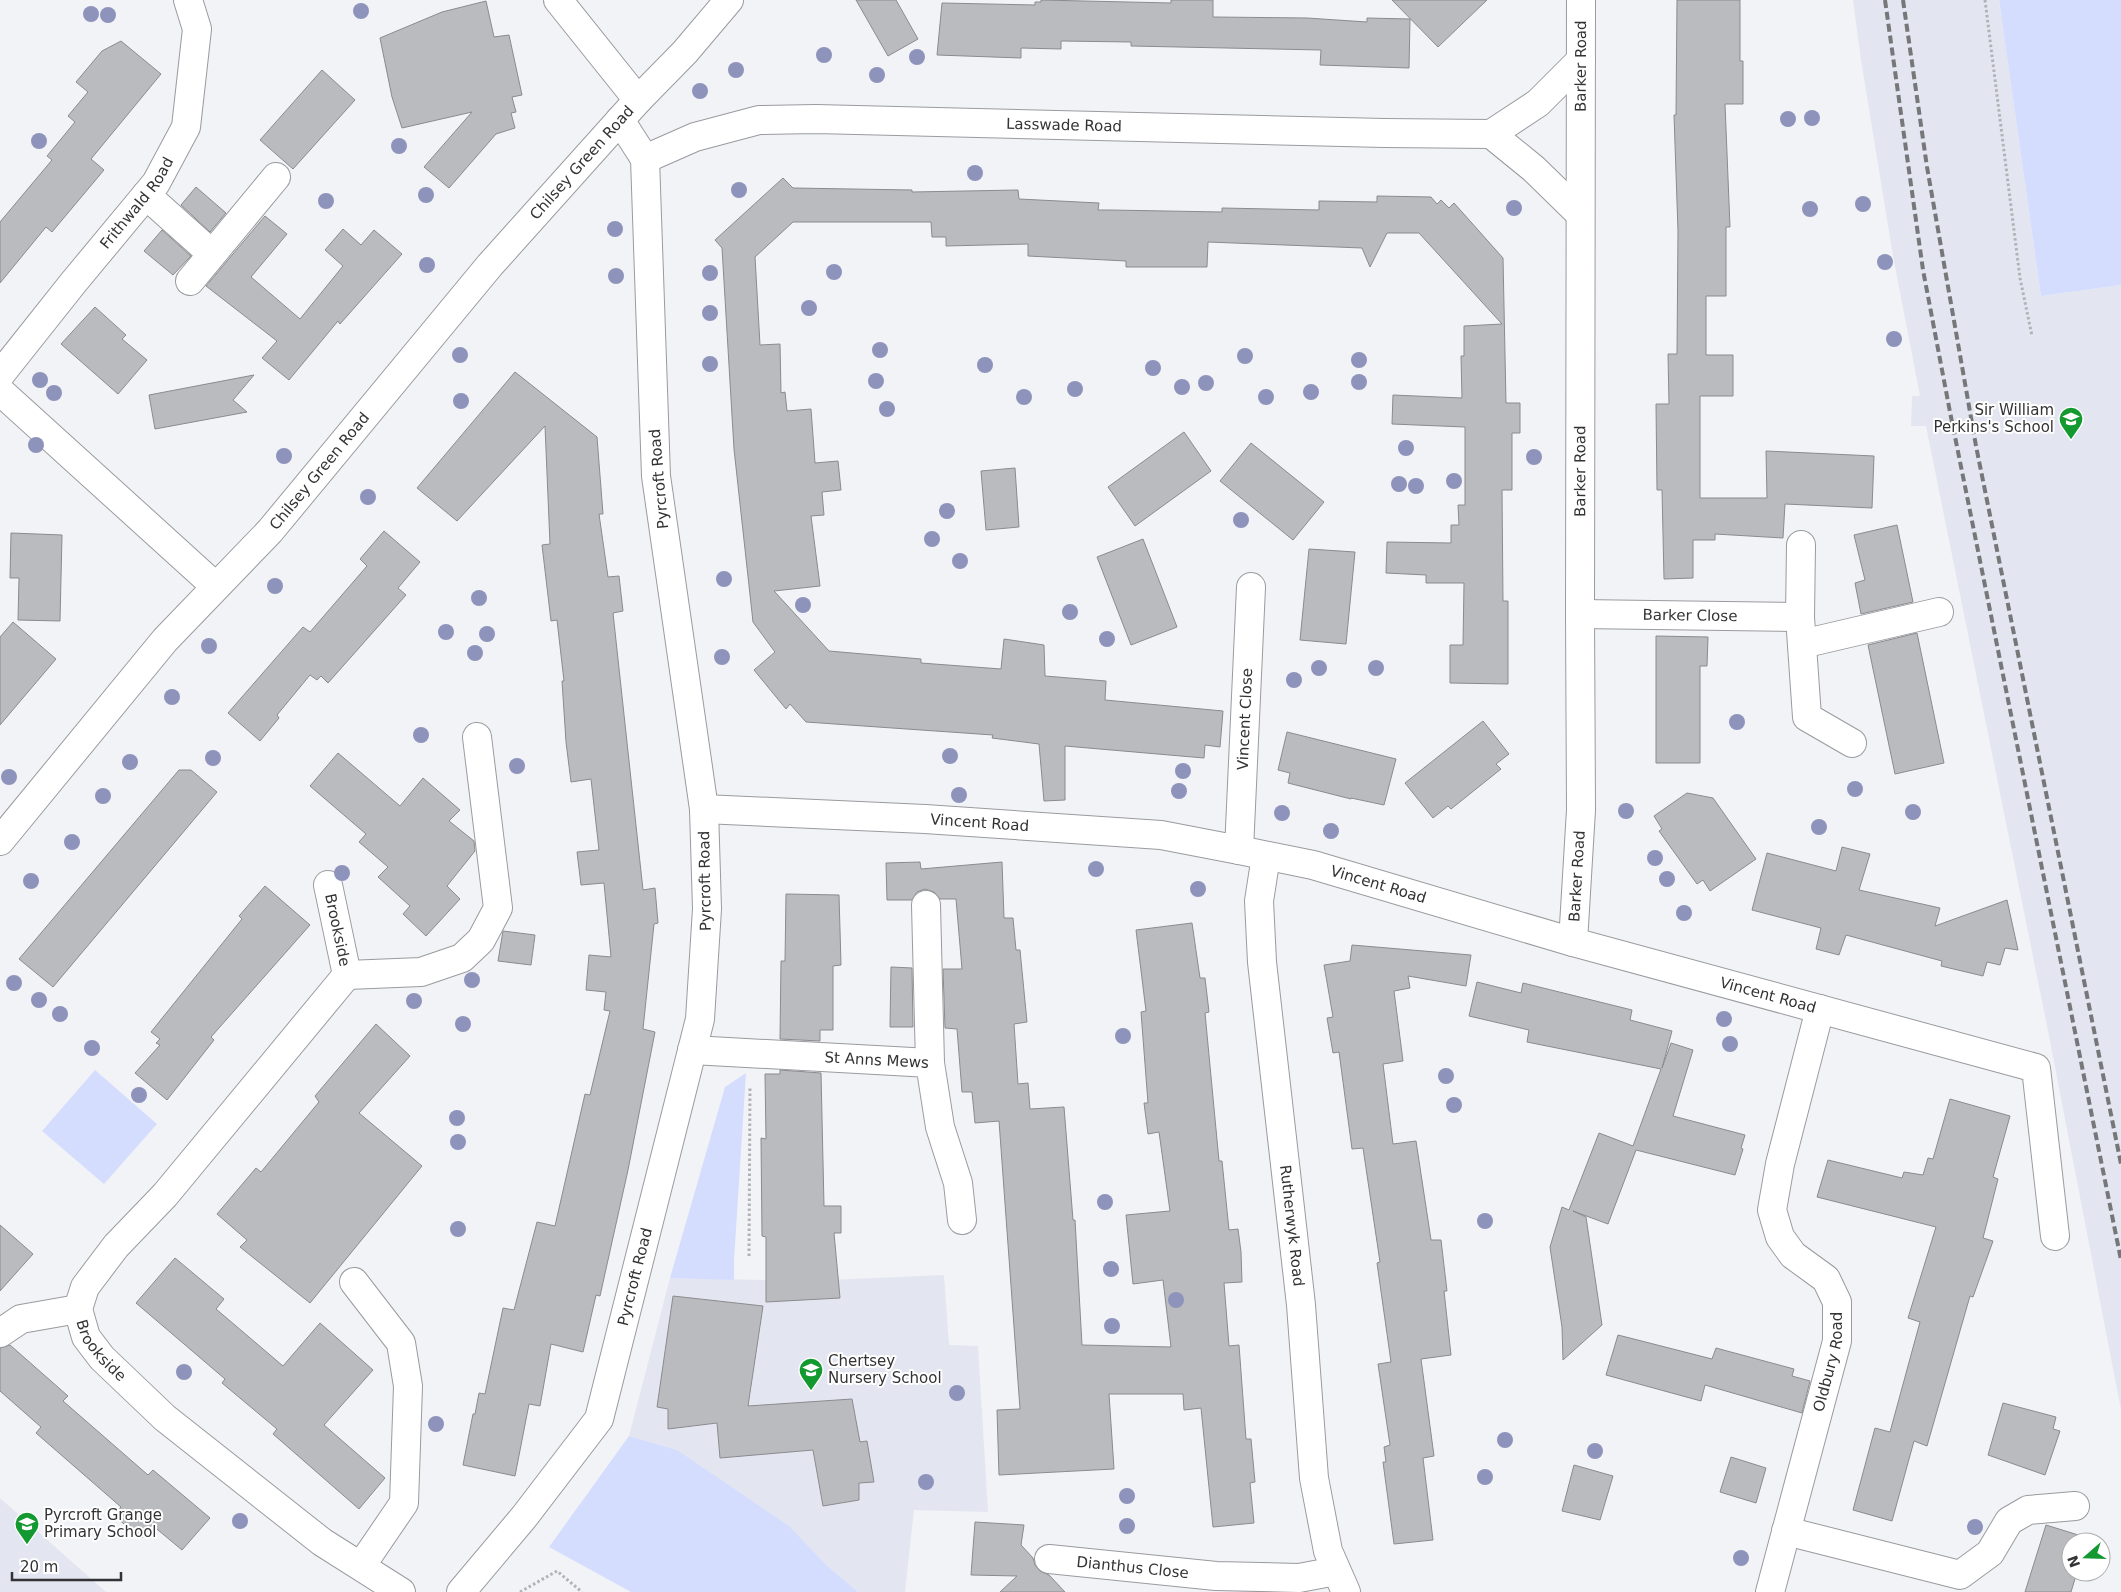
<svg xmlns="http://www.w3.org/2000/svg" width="2121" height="1592" font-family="'DejaVu Sans',sans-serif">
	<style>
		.built { fill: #e3e6f1 }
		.green { fill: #d5ddfe }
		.building { fill: #babbbf; stroke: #8b8b8f }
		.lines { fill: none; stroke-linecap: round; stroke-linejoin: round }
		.minor-casing { stroke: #9a9b9f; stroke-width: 30 }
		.major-casing { stroke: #9a9b9f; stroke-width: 30 }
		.path { stroke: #b1b2b5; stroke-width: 3; stroke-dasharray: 2.5 2.5; stroke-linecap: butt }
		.minor { stroke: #fff; stroke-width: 28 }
		.major { stroke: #fff; stroke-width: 28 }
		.rail { stroke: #767779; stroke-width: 4; stroke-dasharray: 8 4; stroke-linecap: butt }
		.tree { fill: #8e93bc }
		.labels { text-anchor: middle; stroke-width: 4; stroke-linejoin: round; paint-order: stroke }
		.street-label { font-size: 15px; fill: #333335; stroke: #fff }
		.poi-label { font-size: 15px; fill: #333335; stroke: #fff; text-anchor: start }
	</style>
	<rect width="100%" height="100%" fill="#f2f3f6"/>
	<path class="built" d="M1853,0H1999L2041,296L2121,285V1410L2049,1036L1926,426H1911L1912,396H1920L1893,256L1861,60Z
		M944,1275L949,1345L978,1346L988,1512L914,1510L905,1592H858L677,1450L629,1436L670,1278L805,1281Z
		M0,1498L106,1592H0Z"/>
	<path class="green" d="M1999,0H2121V285L2041,296Z
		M95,1070L157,1124L104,1184L42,1131Z
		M746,1073L734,1260V1280L670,1278L725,1087Z
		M629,1436L677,1450L789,1526L827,1566L858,1592H631L549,1547Z"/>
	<path class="building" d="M856,0H896L918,39L888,56Z
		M1041,0L1171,3V0H1213V17L1307,18L1367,22V18L1410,19L1409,68L1320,65L1321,50L1131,46V42L1061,41V49L1021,48V58L937,55L942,3L1035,5V2H1041Z
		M1392,0H1487L1438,47Z
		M1677,0H1740V61H1743V104H1725L1730,227H1726V296H1706V355H1733V396H1700V498H1767L1766,451L1874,456L1872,508L1785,504L1783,538L1715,534V540H1693V578L1664,579L1662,490H1657L1656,404H1669L1668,354H1677L1678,231L1674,115H1676Z
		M486,1L494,37L509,35L522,95L512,97L516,112L511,113L515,128L496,134L449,188L424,167L472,112L402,128L392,97L380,38L442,12Z
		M121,41L161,74L91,159L104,170L52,232L46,227L0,283V222L52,160L47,156L75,122L68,116L88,92L76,82L102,51Z
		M322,70L355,100L293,169L260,140Z
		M783,178L793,188L912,190V192L1018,190L1019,199L1099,203L1098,210H1110L1222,212V208L1319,210V201L1377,202V196L1431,197L1437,204L1441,200L1449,208L1454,203L1503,258L1506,403H1520V433H1512V490H1502L1503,601H1508V684L1450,683V645H1463L1464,583H1426V575L1386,573L1387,542L1451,543V525H1459L1458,505H1465V427L1392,424L1393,395L1462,398L1461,356H1464V326L1502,324L1419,233H1387L1370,267L1362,248L1208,242L1207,267H1126V261L1028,256V244L946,246V237H932L931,222H793L755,257L760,345L780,344L781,393L785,392L787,411L811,409L815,463L838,461L841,490L822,492L824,515L811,516L820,586L774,591L829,651L921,659V663L1001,669L1004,639L1044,645L1045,676L1106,681L1105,700L1223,711L1220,747L1205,745L1204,758L1065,746V800L1044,801L1039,744L992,738L993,735L806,722L790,704L786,709L754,670L775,652L753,622L734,449L722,248L715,240Z
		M196,187L226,213L210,232L181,205Z
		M265,216L287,234L251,277L300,319L343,266L325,250L343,229L361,245L374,230L402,254L340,324L338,321L289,380L262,358L277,341L206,286Z
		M162,230L191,256L173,275L144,251Z
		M95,307L126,335L122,339L147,360L118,394L61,344Z
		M515,372L597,437L603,514H599L608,577L619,576L623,611L613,613L643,890L655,888L658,923L654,924L643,1029L655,1032L628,1170L600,1296L596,1295L583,1352L551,1344L540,1406L529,1404L515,1476L463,1465L473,1414H475L479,1393L485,1394L503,1308L514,1310L537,1222L555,1226L585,1094L590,1095L610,1011L604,1010L606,992L586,990L589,955L611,957L604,883L581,885L577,852L599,850L591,779L571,782L566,742L562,681H564L557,620L551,621L542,545L550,544L545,426L457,521L417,488Z
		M254,375L233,400L247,412L155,429L149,395Z
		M1184,432L1211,471L1135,526L1108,487Z
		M1251,443L1324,502L1293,540L1220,481Z
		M1015,468L1019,527L986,530L981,471Z
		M1897,525L1913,602L1861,614L1855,583L1865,580L1854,535Z
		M384,531L420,562L398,588L406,595L328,683L321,676L317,680L310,675L277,715L279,718L260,741L228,713L303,627L310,632L367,566L360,559Z
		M11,533L62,535L60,621L18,620L19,578H10Z
		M1143,539L1177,627L1131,645L1097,557Z
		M1309,549L1355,552L1346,644L1300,640Z
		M13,622L56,659L0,725V637Z
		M1917,633L1944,763L1895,774L1868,645Z
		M1656,636L1708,637L1707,666H1700V763H1656Z
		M1483,721L1509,754L1496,764L1501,769L1451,809L1448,806L1433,818L1405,783Z
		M1287,732L1396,759L1384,805L1351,798V799L1288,783L1290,773L1278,770Z
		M338,753L400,806L423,778L460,810L449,821L474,841L475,851L447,886L460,899L426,936L403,914L410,906L378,877L388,867L359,842L366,834L310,786Z
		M179,770H191L217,792L53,987L19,959Z
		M1687,793L1713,798L1756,859L1710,891L1703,880L1697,884L1659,831L1662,829L1654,816Z
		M1842,847L1870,854L1859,890L1940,908L1935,926L2007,900L2018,950L2005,948L2000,965L1987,962L1983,976L1941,966L1942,961L1846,935L1839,955L1816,949L1821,928L1752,910L1767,853L1836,871Z
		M920,862L921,869L1002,862L1004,918H1013L1016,950H1020L1027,1022L1014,1024L1018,1084L1028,1083L1030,1109L1064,1107L1073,1220H1075L1082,1345L1171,1347L1163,1280L1133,1284L1126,1215L1170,1211L1159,1132L1148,1134L1144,1103H1148L1141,1012L1146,1011L1136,930L1192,923L1200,978H1205L1209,1012L1205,1013L1219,1161H1222L1229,1230L1238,1229L1241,1252L1242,1282L1224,1283L1229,1346L1239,1345L1246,1439H1251L1255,1482L1250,1483L1254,1523L1213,1527L1201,1408L1184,1410L1183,1394H1109L1114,1469L999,1475L997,1410L1020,1409L999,1121L975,1123L972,1092H962L957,1029L945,1028L943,969H962L956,899H940L934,892L925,889L917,892L912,900H887L886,863Z
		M265,886L310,925L211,1037L214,1040L167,1100L135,1073L160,1045L156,1043L160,1039L151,1032L242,919L239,916Z
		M786,894L839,895L841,965L833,966V1030H820V1041L780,1039L781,961H785Z
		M503,931L535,935L531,965L498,961Z
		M1352,945L1471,955L1466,986L1408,976L1410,988L1394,991L1403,1061L1383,1064L1393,1144L1416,1141L1431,1240H1441L1447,1291H1444L1451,1355L1421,1359L1434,1456L1423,1458L1433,1540L1394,1544L1383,1462H1386L1384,1447L1390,1445L1378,1364L1391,1362L1377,1263L1380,1262L1363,1148L1352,1149L1339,1052L1333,1053L1327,1018L1333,1017L1324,965L1350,961Z
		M891,967L912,968L913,1027H890Z
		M1477,982L1521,993L1523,983L1632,1010L1630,1020L1672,1031L1662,1068L1671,1043L1693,1050L1673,1116L1745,1135L1741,1148L1743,1149L1735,1175L1636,1150L1608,1224L1573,1211L1586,1217L1602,1325L1563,1360L1562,1327L1550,1247L1562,1207L1569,1210L1599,1133L1633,1146L1661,1069L1527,1042L1529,1030L1469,1016Z
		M376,1024L410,1056L359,1113L422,1166L310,1303L240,1247L247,1240L217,1214L256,1168L261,1172L319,1102L315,1096Z
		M780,1070L821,1073L824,1206H841V1233H834L840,1298L766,1302V1237L762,1236L761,1138L766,1139L765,1074H780Z
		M1950,1099L2010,1116L1993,1177L1998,1179L1983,1238L1993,1241L1973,1297L1970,1296L1927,1446L1914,1441L1892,1521L1853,1510L1875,1428L1890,1432L1920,1322L1908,1318L1936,1227L1817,1197L1828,1160L1902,1178L1904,1172L1923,1175L1928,1158L1933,1159Z
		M0,1225L33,1254L0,1291Z
		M175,1258L224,1299L216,1309L283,1366L320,1323L373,1370L324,1425L385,1478L359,1509L273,1434L277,1429L222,1383L225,1379L136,1303Z
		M673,1296L763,1306L748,1406L852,1399L860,1442L867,1441L874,1482L859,1483V1500L823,1506L813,1450L720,1458L717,1423L668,1429V1409L657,1407Z
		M1618,1335L1712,1359L1716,1348L1794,1369L1792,1376L1810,1381L1802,1413L1705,1385L1701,1401L1606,1375Z
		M10,1345L68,1396L63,1401L148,1475L153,1470L210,1518L182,1550L152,1525L142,1538L114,1516L121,1507L36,1433L41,1427L0,1391V1348Z
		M2003,1403L2056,1417L2053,1429L2060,1431L2045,1475L1988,1455Z
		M1731,1457L1766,1468L1756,1503L1720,1492Z
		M1574,1465L1613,1476L1600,1520L1562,1511Z
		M975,1522L1024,1525L1021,1545L1033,1558L1035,1565L1040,1571L1049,1575L1065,1592H1000L1017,1576L971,1575Z
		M2046,1525L2088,1538L2087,1542H2071V1572H2077L2071,1592H2025Z"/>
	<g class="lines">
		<defs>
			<g id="minor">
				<path d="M558,0L638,100"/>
				<path d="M1491,134L1538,103L1581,60"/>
				<path id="s1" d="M645,159L695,137L759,120L816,119L1384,133L1491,134L1534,169L1580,214"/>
				<path d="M146,195L212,254"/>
				<path d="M190,281L276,177"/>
				<path id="s2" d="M0,375L73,283L156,183L186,127L197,29L188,0"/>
				<path d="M0,391L215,586"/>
				<path d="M1801,545L1800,617L1807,717L1852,743"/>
				<path id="s3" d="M1580,614L1800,617"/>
				<path d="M1802,644L1939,612"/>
				<path id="s4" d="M704,809L925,819L1161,835L1239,850L1313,865L1573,942L2036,1068L2055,1236"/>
				<path id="s5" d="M1239,850L1251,587"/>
				<path id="s6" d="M1266,856L1259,901L1262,962L1301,1305L1314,1478L1328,1551L1346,1592"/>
				<path id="s7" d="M328,885L347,975L421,972L462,958L481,940L498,908L477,737"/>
				<path d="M926,905L930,1063"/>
				<path id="s8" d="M1573,942L1581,810L1580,614L1581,0"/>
				<path id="s9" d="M347,975L165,1195L116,1246L85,1287L78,1309L86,1337L102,1358L165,1418L322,1542L401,1592"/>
				<path id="s10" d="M692,1050L930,1063L940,1127L958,1183L962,1220"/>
				<path d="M354,1282L401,1343L408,1386L404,1503L361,1566"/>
				<path d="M0,1333L21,1319L78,1309"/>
				<path d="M1786,1531L1960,1575L1990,1553L2009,1521L2028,1510L2075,1506"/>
				<path id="s11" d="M1049,1559L1216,1576L1299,1578L1336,1571"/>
				<path id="s12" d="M461,1592L524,1517L599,1419L700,1019L707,909L704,809L656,476L645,159L620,120"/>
				<path id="s13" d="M1770,1592L1837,1341V1302L1826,1279L1793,1255L1780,1237L1772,1210L1780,1164L1820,1009"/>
			</g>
			<g id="major">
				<path id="s14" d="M0,841L165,640L270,531L490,265L638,100L685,52L729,0"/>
			</g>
		</defs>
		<use href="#minor" class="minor-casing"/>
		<use href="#major" class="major-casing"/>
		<path class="path" d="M1985,0L2020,278L2032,336
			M749,1256L750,1086
			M520,1592L557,1571L582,1592"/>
		<use href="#minor" class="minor"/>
		<use href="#major" class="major"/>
		<path class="rail" d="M1885,0L1923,270L1950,412L2121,1260
			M1903,0L1927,167L1976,446L2121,1164"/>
	</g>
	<g class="tree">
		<circle cx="361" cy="11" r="8"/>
		<circle cx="91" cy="14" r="8"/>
		<circle cx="108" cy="15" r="8"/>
		<circle cx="824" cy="55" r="8"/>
		<circle cx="917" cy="57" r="8"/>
		<circle cx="736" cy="70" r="8"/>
		<circle cx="877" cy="75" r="8"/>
		<circle cx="700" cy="91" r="8"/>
		<circle cx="1812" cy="118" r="8"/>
		<circle cx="1788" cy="119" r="8"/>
		<circle cx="39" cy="141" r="8"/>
		<circle cx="399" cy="146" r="8"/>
		<circle cx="975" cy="173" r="8"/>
		<circle cx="739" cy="190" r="8"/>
		<circle cx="426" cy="195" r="8"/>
		<circle cx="326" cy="201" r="8"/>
		<circle cx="1863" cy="204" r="8"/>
		<circle cx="1514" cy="208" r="8"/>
		<circle cx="1810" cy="209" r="8"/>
		<circle cx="615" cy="229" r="8"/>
		<circle cx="1885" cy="262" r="8"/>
		<circle cx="427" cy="265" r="8"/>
		<circle cx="834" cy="272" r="8"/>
		<circle cx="710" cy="273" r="8"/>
		<circle cx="616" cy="276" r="8"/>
		<circle cx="809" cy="308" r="8"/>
		<circle cx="710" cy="313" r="8"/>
		<circle cx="1894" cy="339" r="8"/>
		<circle cx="880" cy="350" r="8"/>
		<circle cx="460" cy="355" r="8"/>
		<circle cx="1245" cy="356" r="8"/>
		<circle cx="1359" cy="360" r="8"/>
		<circle cx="710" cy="364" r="8"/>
		<circle cx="985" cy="365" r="8"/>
		<circle cx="1153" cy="368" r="8"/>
		<circle cx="40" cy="380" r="8"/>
		<circle cx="876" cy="381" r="8"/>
		<circle cx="1359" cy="382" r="8"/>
		<circle cx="1206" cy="383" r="8"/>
		<circle cx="1182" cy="387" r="8"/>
		<circle cx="1075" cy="389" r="8"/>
		<circle cx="1311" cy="392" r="8"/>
		<circle cx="54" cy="393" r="8"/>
		<circle cx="1024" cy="397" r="8"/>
		<circle cx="1266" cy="397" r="8"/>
		<circle cx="461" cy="401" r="8"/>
		<circle cx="887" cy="409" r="8"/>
		<circle cx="36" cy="445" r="8"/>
		<circle cx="1406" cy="448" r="8"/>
		<circle cx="284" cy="456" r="8"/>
		<circle cx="1534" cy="457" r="8"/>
		<circle cx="1454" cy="481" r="8"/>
		<circle cx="1399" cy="484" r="8"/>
		<circle cx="1416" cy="486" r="8"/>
		<circle cx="368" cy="497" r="8"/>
		<circle cx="947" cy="511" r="8"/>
		<circle cx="1241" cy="520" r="8"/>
		<circle cx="932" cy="539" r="8"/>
		<circle cx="960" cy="561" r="8"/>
		<circle cx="724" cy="579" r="8"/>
		<circle cx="275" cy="586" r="8"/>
		<circle cx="479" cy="598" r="8"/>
		<circle cx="803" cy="605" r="8"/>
		<circle cx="1070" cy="612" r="8"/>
		<circle cx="446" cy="632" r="8"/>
		<circle cx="487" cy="634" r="8"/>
		<circle cx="1107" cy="639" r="8"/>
		<circle cx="209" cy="646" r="8"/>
		<circle cx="475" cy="653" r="8"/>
		<circle cx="722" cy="657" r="8"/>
		<circle cx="1319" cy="668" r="8"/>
		<circle cx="1376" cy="668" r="8"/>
		<circle cx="1294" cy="680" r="8"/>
		<circle cx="172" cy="697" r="8"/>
		<circle cx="1737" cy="722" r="8"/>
		<circle cx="421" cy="735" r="8"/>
		<circle cx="950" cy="756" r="8"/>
		<circle cx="213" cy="758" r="8"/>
		<circle cx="130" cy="762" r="8"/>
		<circle cx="517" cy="766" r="8"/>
		<circle cx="1183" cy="771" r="8"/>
		<circle cx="9" cy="777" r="8"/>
		<circle cx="1855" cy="789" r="8"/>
		<circle cx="1179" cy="791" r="8"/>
		<circle cx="959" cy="795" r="8"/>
		<circle cx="103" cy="796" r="8"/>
		<circle cx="1626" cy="811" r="8"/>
		<circle cx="1913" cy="812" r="8"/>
		<circle cx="1282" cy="813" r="8"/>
		<circle cx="1819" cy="827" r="8"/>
		<circle cx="1331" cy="831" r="8"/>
		<circle cx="72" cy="842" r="8"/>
		<circle cx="1655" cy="858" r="8"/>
		<circle cx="1096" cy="869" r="8"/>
		<circle cx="342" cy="873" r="8"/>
		<circle cx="1667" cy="879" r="8"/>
		<circle cx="31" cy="881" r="8"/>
		<circle cx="1198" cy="889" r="8"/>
		<circle cx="1684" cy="913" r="8"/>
		<circle cx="472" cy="980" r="8"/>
		<circle cx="14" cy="983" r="8"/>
		<circle cx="39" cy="1000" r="8"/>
		<circle cx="414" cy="1001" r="8"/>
		<circle cx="60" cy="1014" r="8"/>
		<circle cx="1724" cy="1019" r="8"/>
		<circle cx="463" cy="1024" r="8"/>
		<circle cx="1123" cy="1036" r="8"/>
		<circle cx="1730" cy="1044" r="8"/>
		<circle cx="92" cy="1048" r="8"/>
		<circle cx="1446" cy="1076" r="8"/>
		<circle cx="139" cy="1095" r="8"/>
		<circle cx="1454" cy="1105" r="8"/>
		<circle cx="457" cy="1118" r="8"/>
		<circle cx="458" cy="1142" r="8"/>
		<circle cx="1105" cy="1202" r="8"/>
		<circle cx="1485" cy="1221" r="8"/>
		<circle cx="458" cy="1229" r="8"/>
		<circle cx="1111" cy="1269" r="8"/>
		<circle cx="1176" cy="1300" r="8"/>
		<circle cx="1112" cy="1326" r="8"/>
		<circle cx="184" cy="1372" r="8"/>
		<circle cx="957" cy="1393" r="8"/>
		<circle cx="436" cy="1424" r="8"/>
		<circle cx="1505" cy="1440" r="8"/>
		<circle cx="1595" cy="1451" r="8"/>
		<circle cx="1485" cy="1477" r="8"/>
		<circle cx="926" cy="1482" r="8"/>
		<circle cx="1127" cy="1496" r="8"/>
		<circle cx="240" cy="1521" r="8"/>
		<circle cx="1127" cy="1526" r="8"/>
		<circle cx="1975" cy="1527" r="8"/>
		<circle cx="1741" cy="1558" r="8"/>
	</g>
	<defs>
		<symbol id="school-pin" viewBox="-11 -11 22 30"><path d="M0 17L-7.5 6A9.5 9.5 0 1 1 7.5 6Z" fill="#13992f" stroke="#fff"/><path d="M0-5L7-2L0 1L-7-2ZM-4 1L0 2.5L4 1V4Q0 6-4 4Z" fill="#fff"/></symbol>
	</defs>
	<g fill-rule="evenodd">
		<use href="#school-pin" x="2057" y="405" width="28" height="38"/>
		<use href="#school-pin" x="797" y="1356" width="28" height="38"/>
		<use href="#school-pin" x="13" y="1510" width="28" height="38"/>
	</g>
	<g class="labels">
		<g class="street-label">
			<text dy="5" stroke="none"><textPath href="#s8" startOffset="876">Barker Road</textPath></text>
			<text dy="5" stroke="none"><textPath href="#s1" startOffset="426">Lasswade Road</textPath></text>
			<text dy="5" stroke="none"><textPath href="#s14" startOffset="894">Chilsey Green Road</textPath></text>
			<text dy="5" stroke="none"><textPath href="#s2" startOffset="220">Frithwald Road</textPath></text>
			<text dy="5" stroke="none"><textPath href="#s14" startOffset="489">Chilsey Green Road</textPath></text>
			<text dy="5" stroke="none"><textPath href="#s8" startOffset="471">Barker Road</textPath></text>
			<text transform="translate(659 479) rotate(-95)" y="5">Pyrcroft Road</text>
			<text dy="5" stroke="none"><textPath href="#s3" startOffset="110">Barker Close</textPath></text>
			<text dy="5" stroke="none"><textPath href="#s5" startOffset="131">Vincent Close</textPath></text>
			<text dy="5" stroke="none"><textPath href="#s4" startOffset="276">Vincent Road</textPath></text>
			<text dy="5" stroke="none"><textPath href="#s8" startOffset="66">Barker Road</textPath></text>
			<text transform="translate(705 881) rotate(-91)" y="5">Pyrcroft Road</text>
			<text dy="5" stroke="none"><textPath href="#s4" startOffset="681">Vincent Road</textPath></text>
			<text dy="5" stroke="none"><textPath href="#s7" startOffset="46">Brookside</textPath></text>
			<text dy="5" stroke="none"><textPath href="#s4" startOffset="1086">Vincent Road</textPath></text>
			<text dy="5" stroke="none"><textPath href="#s10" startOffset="185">St Anns Mews</textPath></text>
			<text dy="5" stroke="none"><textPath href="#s6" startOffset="372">Rutherwyk Road</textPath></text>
			<text dy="5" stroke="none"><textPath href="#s12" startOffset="368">Pyrcroft Road</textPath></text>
			<text dy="5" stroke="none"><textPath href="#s9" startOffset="479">Brookside</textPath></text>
			<text dy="5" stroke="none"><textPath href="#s13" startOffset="238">Oldbury Road</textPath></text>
			<text dy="5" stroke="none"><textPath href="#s11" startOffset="84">Dianthus Close</textPath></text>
		</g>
		<g class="poi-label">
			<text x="2054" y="415" text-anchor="end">Sir William<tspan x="2054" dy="17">Perkins's School</tspan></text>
			<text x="828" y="1366">Chertsey<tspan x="828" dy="17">Nursery School</tspan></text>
			<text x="44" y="1520">Pyrcroft Grange<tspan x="44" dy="17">Primary School</tspan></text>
		</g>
	</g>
	<g transform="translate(2086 1557) rotate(250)"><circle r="24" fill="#ffffff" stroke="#adadae"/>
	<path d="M0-4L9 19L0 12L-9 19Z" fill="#13992f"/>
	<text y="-8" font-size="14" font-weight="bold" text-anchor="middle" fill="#333335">N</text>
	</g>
	<path d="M12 1572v8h109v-8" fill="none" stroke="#333335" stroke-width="2.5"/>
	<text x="20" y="1572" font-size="15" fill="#333335" stroke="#ffffff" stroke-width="4" paint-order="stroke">20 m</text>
</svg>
